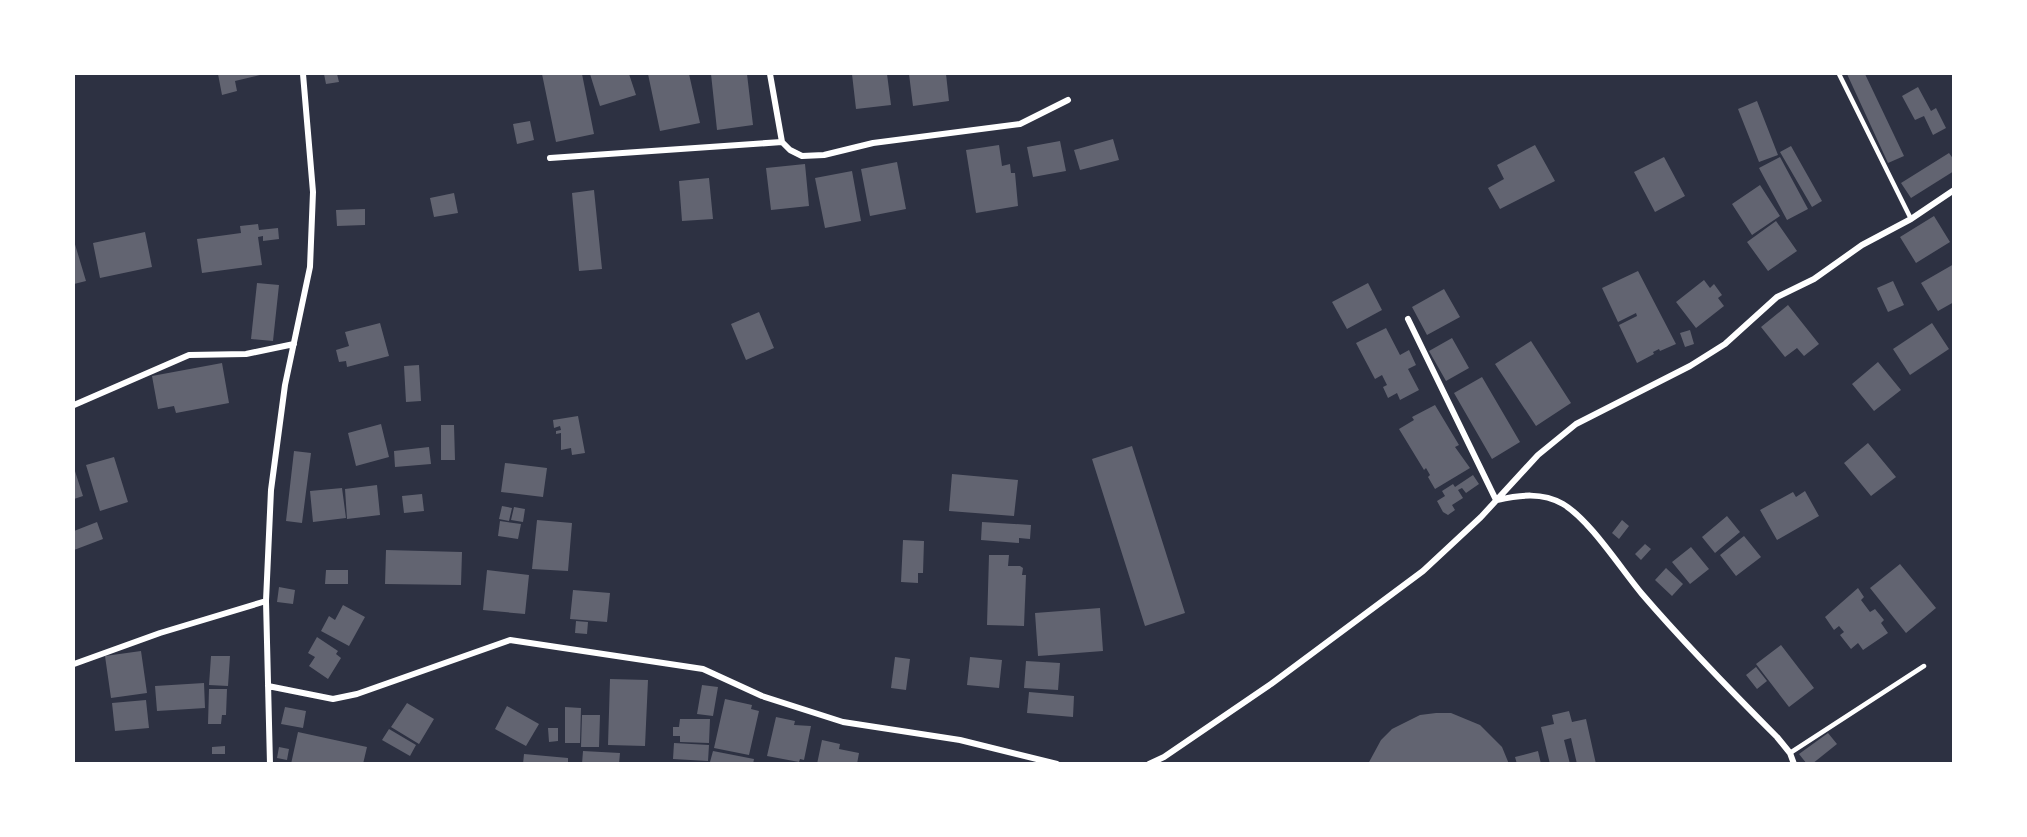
<svg xmlns="http://www.w3.org/2000/svg" width="2027" height="837" font-family="Ubuntu,sans-serif">
	<style>
		.building { fill: #626471 }
		.lines { fill: none; stroke-linecap: round; stroke-linejoin: round }
		.service { stroke: #fff; stroke-width: 4.5 }
		.minor { stroke: #fff; stroke-width: 6 }
	</style>
	<rect width="100%" height="100%" fill="#2d3142"/>
	<path class="building" d="M218,74H264L235,81L237,91L222,95Z
		M324,74H337L339,82L326,84Z
		M542,74H582L594,134L556,142Z
		M590,74H629L636,95L600,106Z
		M648,74H689L700,123L660,131Z
		M711,74H747L753,125L717,130Z
		M852,74H887L891,105L856,109Z
		M909,74H946L949,101L913,106Z
		M1847,74H1865L1904,156L1888,163Z
		M1918,87L1931,111L1936,108L1946,128L1933,135L1924,116L1915,120L1902,96Z
		M1757,101L1778,155L1759,162L1738,109Z
		M530,121L534,140L517,144L513,124Z
		M1113,139L1119,160L1080,170L1074,150Z
		M1060,141L1066,171L1033,177L1027,147Z
		M999,145L1002,166L1010,164L1011,173H1015L1018,206L976,213L966,150Z
		M1535,145L1555,181L1500,209L1488,188L1504,179L1497,165Z
		M1791,146L1822,201L1812,207L1780,152Z
		M1949,153L1954,160V171L1911,198L1901,183Z
		M1664,157L1685,196L1655,212L1634,172Z
		M1780,157L1808,209L1787,220L1759,168Z
		M897,162L906,209L870,216L861,169Z
		M805,164L809,206L771,210L766,168Z
		M852,171L861,221L825,228L815,178Z
		M709,178L713,219L682,221L679,181Z
		M1760,185L1780,216L1752,235L1732,204Z
		M594,190L602,269L579,271L572,193Z
		M454,193L458,213L434,217L430,198Z
		M365,209V225L337,226L336,210Z
		M1934,216L1950,242L1916,263L1900,237Z
		M1776,221L1797,251L1768,271L1747,242Z
		M258,224L259,230L278,228L279,239L263,241V236L258,237L262,265L202,273L197,239L241,233L240,226Z
		M145,232L152,267L100,278L93,243Z
		M74,241L86,281L74,284Z
		M1954,264V302L1938,311L1921,283Z
		M1638,271L1676,344L1660,351L1659,349L1653,352L1654,354L1637,363L1619,325L1637,316L1636,313L1618,322L1602,288Z
		M1704,280L1710,288L1714,284L1722,295L1718,298L1724,306L1696,328L1676,302Z
		M1893,281L1904,305L1888,312L1877,288Z
		M257,283L279,285L273,341L251,339Z
		M1368,283L1382,310L1347,329L1332,302Z
		M1444,289L1460,317L1427,335L1412,307Z
		M1788,305L1819,344L1804,356L1797,348L1785,357L1761,327Z
		M759,312L774,348L746,360L731,324Z
		M380,323L389,356L347,367L346,361L339,362L336,350L349,346L345,332Z
		M1932,323L1949,349L1910,375L1893,349Z
		M1386,328L1400,355L1409,350L1416,365L1408,369L1419,390L1400,400L1397,393L1388,398L1383,387L1387,385L1382,375L1375,379L1356,343Z
		M1690,330L1694,344L1685,347L1680,333Z
		M1452,338L1469,368L1446,381L1429,351Z
		M1531,341L1571,403L1536,426L1495,364Z
		M1878,362L1901,390L1874,411L1852,384Z
		M222,363L229,403L176,413L174,406L158,409L152,376Z
		M419,365L421,401L406,402L404,366Z
		M1482,377L1520,442L1492,459L1454,393Z
		M1435,405L1459,445L1455,447L1470,468L1435,489L1428,477L1430,475L1426,468L1424,470L1399,429L1414,420L1412,417Z
		M578,416L585,453L572,455L571,448L561,450V433L556,434V431L561,430L560,426L554,428L553,420Z
		M381,424L389,457L356,466L348,433Z
		M441,425H454L455,460H441Z
		M1868,443L1896,477L1871,496L1844,463Z
		M1132,446L1185,613L1145,626L1092,459Z
		M429,447L431,464L395,467L394,451Z
		M294,451L311,453L302,523L286,521Z
		M114,457L128,502L100,511L86,465Z
		M505,463L547,468L543,497L501,492Z
		M74,468L83,496L74,499Z
		M952,474L1018,480L1014,516L949,511Z
		M1473,475L1479,484L1466,493L1462,488L1458,490L1463,498L1452,505L1455,510L1448,515L1443,512L1437,501L1445,496L1442,491L1453,484L1455,487Z
		M377,485L380,515L347,519L345,489Z
		M342,488L346,518L313,522L310,491Z
		M1805,491L1819,516L1777,540L1760,510L1793,492L1796,497Z
		M422,494L424,511L404,513L402,496Z
		M502,506L512,508L509,521L499,519Z
		M514,507L525,509L523,522L511,520Z
		M1727,516L1740,532L1715,553L1702,537Z
		M537,520L572,523L568,571L532,569Z
		M1622,520L1629,526L1619,539L1612,533Z
		M500,521L521,524L518,539L498,536Z
		M97,522L103,539L74,550V531Z
		M982,522L1031,525L1030,539L1019,538V543L981,540Z
		M1744,536L1761,557L1736,576L1720,555Z
		M903,540L924,541L923,573H918V583L901,582Z
		M1645,544L1651,549L1641,560L1635,554Z
		M1691,547L1709,569L1690,584L1672,562Z
		M386,550L462,552L461,585L385,584Z
		M989,555H1009L1008,566H1020L1023,568L1022,575H1026L1024,626L987,625Z
		M1900,564L1936,608L1906,633L1870,588Z
		M1666,568L1683,584L1672,596L1655,580Z
		M326,570H348V584H325Z
		M487,570L529,575L525,614L483,610Z
		M279,587L295,590L293,604L277,602Z
		M1858,588L1864,597L1861,600L1870,612L1875,609L1884,620L1881,623L1888,633L1863,650L1858,643L1851,649L1840,635L1844,632L1839,626L1834,630L1825,617Z
		M573,590L610,593L607,622L570,619Z
		M343,605L365,617L349,646L321,631L329,616L335,620Z
		M1100,608L1103,651L1038,656L1035,613Z
		M576,621L588,622L587,634L575,633Z
		M317,637L338,651L336,654L341,658L328,679L309,666L315,657L308,653Z
		M1781,645L1814,688L1789,707L1756,664Z
		M141,651L147,693L111,698L105,656Z
		M211,656H230L228,686L209,685Z
		M895,657L910,659L906,690L891,688Z
		M970,657L1002,660L999,688L967,685Z
		M1026,661L1060,663L1058,690L1024,688Z
		M1756,667L1767,681L1757,689L1746,675Z
		M610,679L648,680L645,746L608,745Z
		M204,683L205,708L157,711L155,686Z
		M702,685L718,687L713,716L697,714Z
		M209,689H227L226,715H222L221,724H208Z
		M1029,692L1074,696L1073,717L1027,713Z
		M725,699L752,705L751,709L759,711L749,755L714,748Z
		M146,700L149,728L115,731L112,703Z
		M407,703L434,719L419,744L391,727Z
		M507,706L539,724L526,746L495,729Z
		M285,707L306,711L303,728L281,724Z
		M565,707L581,708L580,743H565Z
		M1569,711L1572,722L1586,719L1596,764H1577L1571,738L1564,740L1570,764H1550L1541,727L1554,724L1552,715Z
		M1436,713H1451L1480,725L1502,747L1509,764H1368L1381,740L1392,729L1420,715Z
		M582,715H600L599,747H581Z
		M776,717L795,721L794,725L811,726L804,760L800,759L799,762L767,756Z
		M680,719H710L709,743L680,742V736H673V727H679Z
		M548,728H558V741L549,742Z
		M389,729L416,745L410,756L382,740Z
		M298,732L367,747L363,764H291Z
		M1828,733L1837,744L1812,764H1807L1799,754Z
		M822,740L840,744L839,749L859,753L857,764H817Z
		M674,743L709,745L708,761L673,759Z
		M225,746V754H212V747Z
		M279,747L289,749L287,760L277,758Z
		M583,751L620,753L619,764H582Z
		M713,751L754,759L753,764L710,762Z
		M1538,751L1541,764H1517L1515,757Z
		M524,754L568,758V764H523Z"/>
	<g class="lines">
		<path class="service" d="M1839,74L1911,219
			M1790,753L1924,666"/>
		<path class="minor" d="M770,74L782,142L790,150L802,156L824,155L873,143L1020,124L1068,100
			M550,158L782,142
			M1408,319L1496,500
			M74,405L189,355L246,354L294,344
			M1497,500C1520,495 1542,492 1563,504C1590,520 1621,569 1642,594C1685,644 1730,690 1777,737L1790,753L1794,764
			M74,664L160,633L266,601
			M268,686L333,699L357,694L510,640L703,669L762,696L843,722L960,740L1057,764
			M270,764L266,601L271,490L285,385L310,267L313,192L303,74
			M1149,764L1164,757L1271,684L1423,571L1481,517L1538,455L1576,424L1690,366L1725,344L1777,297L1814,279L1862,245L1911,219L1954,190"/>
	</g>
	<rect width="2027" height="837" fill="none" stroke="#ffffff" stroke-width="150"/>
</svg>
